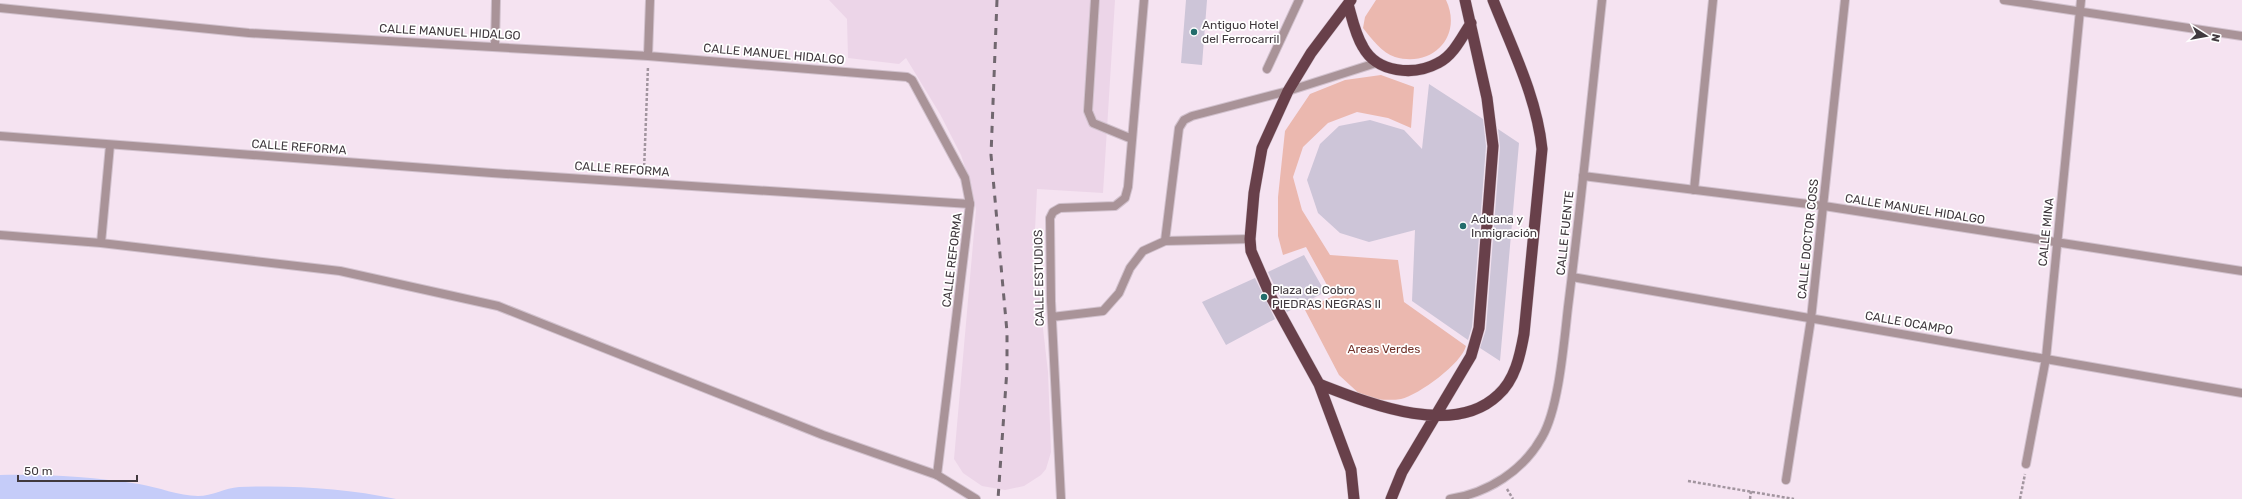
<svg xmlns="http://www.w3.org/2000/svg" width="2242" height="499" font-family="Rubik,sans-serif">
	<style>
		.built { fill: #ecd5e8 }
		.green { fill: #ebb8af }
		.water { fill: #c5ccf9 }
		.building { fill: #cdc5d8 }
		.lines { fill: none; stroke-linecap: round; stroke-linejoin: round }
		.service-casing { stroke: #d1c1cd; stroke-width: 10 }
		.minor-casing { stroke: #d1c1cd; stroke-width: 10 }
		.tertiary-casing { stroke: #d1c1cd; stroke-width: 10 }
		.trunk-casing { stroke: #d1c1cd; stroke-width: 12 }
		.path { stroke: #a2959f; stroke-width: 2.5; stroke-dasharray: 3 2; stroke-linecap: butt }
		.service { stroke: #a99398; stroke-width: 8 }
		.minor { stroke: #a99398; stroke-width: 8 }
		.tertiary { stroke: #a99398; stroke-width: 8 }
		.trunk { stroke: #68404a; stroke-width: 11 }
		.rail { stroke: #71676f; stroke-width: 3; stroke-dasharray: 7 7; stroke-linecap: butt }
		.poi-dot { fill: #226d6c; stroke: #fff; stroke-width: 1.5 }
		.labels { text-anchor: middle; stroke-width: 3.5; stroke-linejoin: round; paint-order: stroke }
		.poi-label { font-size: 12px; fill: #40393e; stroke: #fff; text-anchor: start }
		.street-label { font-size: 12px; fill: #40393e; stroke: #fff }
		.park-label { font-size: 12px; fill: #713129; stroke: #fff }
	</style>
	<rect width="100%" height="100%" fill="#f5e3f1"/>
	<path class="built" d="M829,0H1115L1103,193L1037,189L1034,250L1048,372L1051,452L1046,469L1041,475L1024,486L1005,490L982,486L963,473L954,459L976,210L971,185L961,155L940,114L906,58L899,64L848,58L847,19Z"/>
	<path class="green" d="M1376,0H1446C1463,36 1433,68 1395,57C1382,53 1371,38 1363,28L1365,17Z
		M1381,75L1414,87L1411,128L1388,118L1357,112L1328,123L1303,147L1293,177L1302,210L1330,255L1398,260L1404,302L1466,346C1462,363 1419,395 1401,399C1390,401 1375,399 1364,398L1339,375L1305,310L1333,296L1306,247L1283,255L1278,236V197L1285,131L1310,94L1345,80Z"/>
	<path class="water" d="M0,475C46,474 93,477 139,484C158,487 179,496 198,496C212,496 225,488 239,487C292,485 345,488 396,499H0Z"/>
	<path class="building" d="M1186,0H1207L1202,65L1181,63Z
		M1429,84L1483,119L1486,146L1472,327L1468,340L1412,301L1415,230L1369,242L1340,233L1318,213L1307,180L1320,144L1339,126L1370,120L1404,130L1422,149Z
		M1498,129L1519,143L1500,361L1480,348L1486,329L1500,147Z
		M1304,255L1325,292L1287,312L1268,272Z
		M1255,278L1275,319L1226,345L1202,302Z"/>
	<g class="lines">
		<defs>
			<path id="service" d="M1095,0L1088,111L1093,123L1132,139
				M1267,69L1299,0
				M1694,190L1713,0
				M1250,239L1165,241L1179,128L1184,120L1192,116L1288,91L1376,63
				M1052,317L1103,311L1119,293L1130,268L1143,251L1165,241
				M1061,499L1051,301L1050,218L1053,212L1060,208L1115,206L1125,198L1128,187L1144,0"/>
			<path id="minor" d="M2004,0L2242,36
				M0,8L249,33L648,56L907,77L912,80L965,178L970,204
				M495,46L496,0
				M648,56L650,0
				M1583,176L1824,206L2242,271
				M0,235L101,243L340,271L498,306L823,435L937,475
				M101,243L110,145
				M1572,277L2242,393
				M2026,464L2046,358L2081,0
				M1786,480L1811,319L1845,0"/>
			<path id="tertiary" d="M0,136L492,173L970,204L937,475L976,499
				M1450,499C1488,493 1523,471 1542,437C1559,408 1564,342 1568,307C1581,205 1591,102 1602,0"/>
			<path id="trunk" d="M1351,0L1311,53L1288,91L1262,148L1254,193L1250,239L1251,251L1271,297L1319,384L1351,470L1354,499
				M1348,4C1352,18 1355,34 1363,47C1377,73 1414,76 1438,63C1453,56 1462,37 1471,23
				M1319,384C1368,403 1453,438 1498,395C1515,380 1520,356 1524,334L1542,149C1537,98 1512,48 1493,0
				M1391,499L1402,472L1471,356L1479,328L1493,146L1487,98L1465,0"/>
		</defs>
		<use href="#service" class="service-casing"/>
		<use href="#minor" class="minor-casing"/>
		<use href="#tertiary" class="tertiary-casing"/>
		<use href="#trunk" class="trunk-casing"/>
		<path class="path" d="M644,171L648,66
			M1688,481L1794,499
			M1507,489L1513,499
			M1750,499L1751,491
			M2020,499L2025,474"/>
		<use href="#service" class="service"/>
		<use href="#minor" class="minor"/>
		<use href="#tertiary" class="tertiary"/>
		<use href="#trunk" class="trunk"/>
		<path class="rail" d="M997,0L991,155L1007,332V369L998,499"/>
	</g>
	<g class="poi-dot">
		<circle cx="1194" cy="32" r="4"/>
		<circle cx="1463" cy="226" r="4"/>
		<circle cx="1264" cy="297" r="4"/>
	</g>
	<g class="labels">
		<g class="poi-label">
			<text x="1202" y="29">Antiguo Hotel<tspan x="1202" dy="14">del Ferrocarril</tspan></text>
			<text x="1471" y="223">Aduana y<tspan x="1471" dy="14">Inmigración</tspan></text>
			<text x="1272" y="294">Plaza de Cobro<tspan x="1272" dy="14">PIEDRAS NEGRAS II</tspan></text>
		</g>
		<g class="street-label">
			<text transform="translate(450 32) rotate(3)" y="4">CALLE MANUEL HIDALGO</text>
			<text transform="translate(774 54) rotate(5)" y="4">CALLE MANUEL HIDALGO</text>
			<text transform="translate(299 147) rotate(4)" y="4">CALLE REFORMA</text>
			<text transform="translate(622 169) rotate(4)" y="4">CALLE REFORMA</text>
			<text transform="translate(1915 209) rotate(9)" y="4">CALLE MANUEL HIDALGO</text>
			<text transform="translate(2046 232) rotate(-84)" y="4">CALLE MINA</text>
			<text transform="translate(1565 233) rotate(-84)" y="4">CALLE FUENTE</text>
			<text transform="translate(1808 239) rotate(-84)" y="4">CALLE DOCTOR COSS</text>
			<text transform="translate(952 260) rotate(-83)" y="4">CALLE REFORMA</text>
			<text transform="translate(1039 278) rotate(-91)" y="4">CALLE ESTUDIOS</text>
			<text transform="translate(1909 323) rotate(10)" y="4">CALLE OCAMPO</text>
		</g>
		<g class="park-label">
			<text x="1384" y="353">Areas Verdes</text>
		</g>
	</g>
	<g transform="translate(2206 36) rotate(101)" stroke="#ffffff" stroke-width="3" paint-order="stroke">
	<path d="M0-3L7 15L0 10L-7 15Z" fill="#40393e"/>
	<text y="-6" font-size="11" font-weight="bold" text-anchor="middle" fill="#40393e">N</text>
	</g>
	<path d="M18 475v6h119v-6" fill="none" stroke="#40393e" stroke-width="2"/>
	<text x="24" y="475" font-size="12" fill="#40393e" stroke="#ffffff" stroke-width="3" paint-order="stroke">50 m</text>
</svg>
